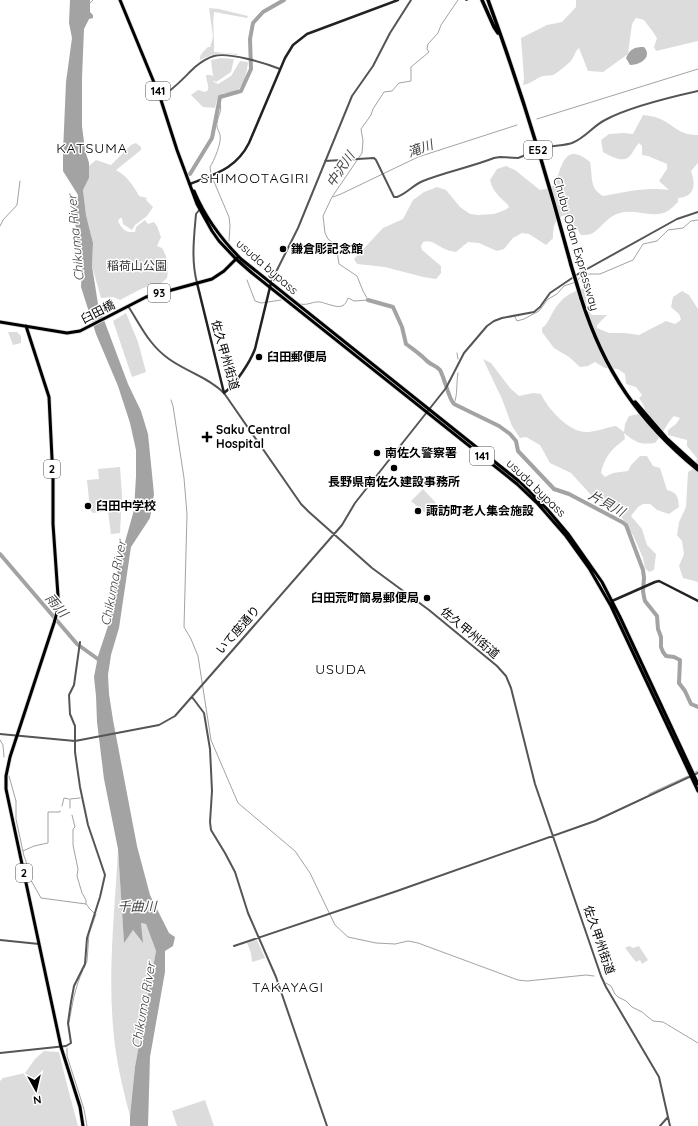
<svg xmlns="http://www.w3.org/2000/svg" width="698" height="1126" font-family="Quicksand,'Noto Sans JP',sans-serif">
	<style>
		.green { fill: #dcdcdc }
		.water { fill: #a3a3a3 }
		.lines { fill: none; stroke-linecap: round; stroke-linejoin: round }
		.stream { stroke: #a3a3a3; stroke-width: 1 }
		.river { stroke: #a3a3a3; stroke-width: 4 }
		.tertiary-tunnel { stroke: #d9d9d9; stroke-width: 2; stroke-dasharray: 2 1; stroke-linecap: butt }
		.primary-casing { stroke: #dbdbdb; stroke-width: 4.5 }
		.trunk-casing { stroke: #dbdbdb; stroke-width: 4.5 }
		.motorway-casing { stroke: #dbdbdb; stroke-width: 5 }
		.tertiary { stroke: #555; stroke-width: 2 }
		.secondary { stroke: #222; stroke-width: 2.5 }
		.primary { stroke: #000; stroke-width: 3 }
		.trunk { stroke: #000; stroke-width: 3 }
		.motorway { stroke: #000; stroke-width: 3.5 }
		.motorway-bridge-casing { stroke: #dbdbdb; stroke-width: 5; stroke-linecap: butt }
		.motorway-bridge { stroke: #000; stroke-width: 3.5 }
		.poi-dot { fill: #000; stroke: #fff; stroke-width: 1.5 }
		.labels { text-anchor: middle; stroke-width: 3; stroke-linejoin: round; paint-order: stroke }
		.shield { fill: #fff; stroke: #4c4c4c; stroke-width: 1 }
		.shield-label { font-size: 11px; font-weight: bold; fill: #000 }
		.street-label { font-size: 12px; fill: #000; stroke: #fff }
		.poi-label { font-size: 12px; font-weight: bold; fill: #000; stroke: #fff; text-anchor: start }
		.park-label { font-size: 12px; fill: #333; stroke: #fff }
		.water-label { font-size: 13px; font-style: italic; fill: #444; stroke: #fff }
		.quarter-label { font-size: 14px; letter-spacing: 1px; fill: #000; stroke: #fff }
	</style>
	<rect width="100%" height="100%" fill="#fff"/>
	<path class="green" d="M576,0H698V41L656,51L654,47L657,38L653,32L644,20L636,18L632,24L628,54L603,72L588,71L579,48C575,51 574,57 571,61C568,64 556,74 553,75C549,76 544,75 540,77C534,80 530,84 523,85L524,78L521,38L547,25L562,22L576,7Z
		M209,8L219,9L248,16L247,18L214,12C212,25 215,39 214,52L238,54L237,55C223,52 213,53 200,60C199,55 204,51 208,47H210L213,37Z
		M221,58L234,59L231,72L216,82L213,80L214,82L218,84L231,76L240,61L248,62C247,72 244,90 233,92C230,93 227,93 224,93L217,100L215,108L203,107L191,95L198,90L205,92L208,90C209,84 206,81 206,75H211L213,77L211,60Z
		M643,115C648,116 654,116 658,118C674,124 677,135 698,135V163L691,171C696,185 695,197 678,198V202C674,206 668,212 663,213C649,217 634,209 620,213C608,216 602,227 593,233C589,235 585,235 581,235L569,217L566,215C554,217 553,228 553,238L546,245L529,234L522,233L513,238L504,249L497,251L479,243L468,242L456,252C452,251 449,251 445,249C438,246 431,239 423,242L421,246L422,250L441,266V273L436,279L423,277L385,267L357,264L354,259L383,228L403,219L413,200L424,192L437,187L446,190L460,207L470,214L478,215L494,214L505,210L509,207L508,205C501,198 492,191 490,180L497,169L506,166L515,170L540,190L546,189L555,185C562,166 564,141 590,162C593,177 589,188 603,196C628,192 643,187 669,190L659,181L667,169V164L648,156L642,155V146L639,143C635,147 633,153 629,157C622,163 610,156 603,152L601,140L609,134L624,133L633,134Z
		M136,143L141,147V150L116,170C126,175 134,186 139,196L147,198L146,200L153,207L147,216L135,225L132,230L123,224L122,218H120L118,221C122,229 125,233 135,232L136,227L145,220L148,224L154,222L157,226L161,237L157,246L162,248C168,258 169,266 167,278L154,290L151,285L141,289L120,300L113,297L101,298L92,266L93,243L86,215L83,190L89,178V166L96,160L111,165L131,145Z
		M585,288C587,298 584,307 592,315H607L597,325V328L609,333H625L639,335L666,321L675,324L681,320L679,314L671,307L673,297L682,291L689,295L698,309V582L683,578L679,566L684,554L682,541L677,535L679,522L686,507L688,472L694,468L697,458L687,446V440L668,435V430L676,424L680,418L674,416C666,424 663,434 655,443C640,445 635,442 624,433L625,439C611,450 605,456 601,473L605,477L613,473L628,471L631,465L640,456H647L653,466L660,468L667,490C678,493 678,497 679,507L669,514L657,510L650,504H643L638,507L631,516L642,529L647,545L656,554L654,570L649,572L645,568L643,558L634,537L621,516L611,507L591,495L571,473L550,463L540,445L526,437L520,438L512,426L502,399L483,359L491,363L510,388L519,396L533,393L541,394C548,409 568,431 585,432C591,433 609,427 616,426L624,432L625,424L629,416L639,414L645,409L643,404L639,398L642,395L636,387L626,384L625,374L618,369L605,368L595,362L588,366L580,367L569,357L554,348L542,332V328C548,323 549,319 553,312C561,298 570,292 585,288Z
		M126,313L138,342L146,372L132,377L113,321Z
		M8,332H17L21,336V343L13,345Z
		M120,467L122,495L120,533L111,534L108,511L93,513L90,510L87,480L99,479L98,469Z
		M423,489L436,503L424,512L411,501Z
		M118,849L124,942L133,930L142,942L141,923L146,924L156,951L135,1067L130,1116C122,1086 115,1056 113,1026C108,968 115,908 118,849Z
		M257,940L265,958L252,962L251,953L247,943Z
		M629,946L633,948L639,946L648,960L642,964L640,960L636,962L625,948Z
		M44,1051L59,1052L66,1081L78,1126H0V1081L3,1078L25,1073L35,1059Z
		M205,1100L214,1126H177L172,1111Z"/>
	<path class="water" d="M70,0H90V12L93,15V18L89,19L84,29L82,78V126L85,150L89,163V178L83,190L86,215L93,243L92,266L98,304L128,384L141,411L148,434L154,494L150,518L131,547L119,628L111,655L108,675L109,694L113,720L137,846L150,895L169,933L175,937L173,946L165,951V972L150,1057L148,1126H130V1116L135,1067L156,951L146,924L141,923L143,943L133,930L124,943L118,849L104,779L97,722L96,696L94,677L98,656L109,623L114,586L125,542L134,510L136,476V450L130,423L118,386L96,334L81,287L82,267L81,260L78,252L74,209L78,195L63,171V152L66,82L72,38L69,23Z
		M644,47C653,57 640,65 630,65L626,58C630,49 634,47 644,47Z"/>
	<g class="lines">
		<path class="stream" d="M89,4L93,0
			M537,119L698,69
			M211,174L210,167C214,161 222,142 220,135C219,131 216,127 217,123C219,112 222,114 220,101
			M212,177L229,217L230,226L229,241
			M333,197L341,194L418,157L517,125
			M0,226L3,220L17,205L20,181
			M247,280L255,301L261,303L281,300
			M301,304C307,306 313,301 320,302C326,303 336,308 342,306C345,305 347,301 348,298L354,301L368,300L363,291L357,276L339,264L336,245L328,239L325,233L323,216L332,197L362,153L363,141L361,129L371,115L373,109L384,92L392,91L399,83L411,81V67L429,52L427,49L428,44L438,33L441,25L458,0
			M515,317L517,321L524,319L539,311L548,299L557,294L564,286L576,282L583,274H600L633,260L643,244L657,241L668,230L683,228L691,221L698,220
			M457,353L458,359
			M171,400L173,406L184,478L187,514L184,627L191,639L198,656L211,740L238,803L295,851L310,873L335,925L348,937L376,943L395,944L408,941L418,943L518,980L527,981L586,975L594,976
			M454,404C458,394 456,384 458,373
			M0,740L3,745L4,757
			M693,773L698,771
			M9,776L16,801V819L24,856L26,861L28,875L41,898L86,904L88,906
			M649,794L688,776
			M62,806L64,798L69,799
			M70,808V799L80,798
			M72,815L75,827L73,829V845L78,869L77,876L82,893L86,900V904
			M23,851L34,846L48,843V812H60V811
			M88,907L94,913
			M84,968L87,961L89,934L96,914
			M606,983L611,986L615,994L618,997L626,1001L632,1007L642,1012L653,1021L663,1022L698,1043
			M69,1023C72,1005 75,987 83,970
			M67,1048V1056L84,1109L87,1126"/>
		<path class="river" d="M190,174L212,138L220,97L241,91L251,69L250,39L253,23L263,12L284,0
			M368,300L393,307L402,327L406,344C414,350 420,354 427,361C431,365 437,366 440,370C445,379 449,400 454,404L499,426L510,434L516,441L518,451L554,489L569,494L622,522L626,525L643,570L644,578L643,591L644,597L645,601L657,616L658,629L661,637V647L663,652L666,656L674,657L680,660L679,683L685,691L691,704L698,707
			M0,554L77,644L102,662"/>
		<path class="tertiary-tunnel" d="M531,153L545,148"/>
		<defs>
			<path id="primary" d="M0,322L67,333L80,331L146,297L212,279L224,271L237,258
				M26,326L49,397L53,479V524L58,596V609L54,623L10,757L6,776V789L61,1047L80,1107L83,1126"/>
			<path id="trunk" d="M120,0L160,97L177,150L197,204L212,231L219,241L236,259L252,273L517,484L538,504L566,536L589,568L611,606L698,791
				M194,191C205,217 221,239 241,259L520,482L547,509L569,535L602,582L620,617L698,784"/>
			<path id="motorway" d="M482,0L494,27L498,33
				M488,0C520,87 547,175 571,265
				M581,298C604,371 639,422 698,470
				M635,402L666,438L698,467"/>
		</defs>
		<use href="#primary" class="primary-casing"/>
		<use href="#trunk" class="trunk-casing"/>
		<use href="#motorway" class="motorway-casing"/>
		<path class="tertiary" d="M466,0H467
			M160,97C174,90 184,77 195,67C201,62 207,58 214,56C229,52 265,63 280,69
			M545,148C554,145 563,146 572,143C585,138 593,126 605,120C629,107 671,97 698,91
			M325,161L374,158L376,160L394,197H397C406,194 413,185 423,181C445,172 471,167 494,158L500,157L518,158L531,153
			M271,282L298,228L352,96L373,66L390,33L411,0
			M197,283C191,260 194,237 196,214L200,209
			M128,306C141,326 149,345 169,359C187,372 208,377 224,393L301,504L309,512L372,568L429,610L497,666L506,676L511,688L535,784L601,976L606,987L659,1077L670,1126
			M192,697L204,713L210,749L212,791L210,822L211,830L225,853L235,872L248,913L276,977L327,1126
			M0,734L75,741L159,725L175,716L342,525L355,503L446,388L464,353L487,326L494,321L502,318L534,312L540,307L550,293L578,274L677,219L698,212
			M0,940L39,944
			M234,946L397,891L595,821L698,773
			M0,1053L66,1046L71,1043L68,1023L71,1002L74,986L85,964L87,938L100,897L105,875L88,825L80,787L75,752V726L70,714L69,695L74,685L80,642
			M660,1126L668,1117"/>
		<path class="secondary" d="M190,184C215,174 236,169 249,143L285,58L293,45L307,34L398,0
			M197,283L224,393C236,384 250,362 255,349L271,283
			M612,601L655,582L659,581L698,601"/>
		<use href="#primary" class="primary"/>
		<use href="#trunk" class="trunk"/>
		<use href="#motorway" class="motorway"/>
		<defs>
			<path id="motorway-bridge" d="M571,265L581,298"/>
		</defs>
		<use href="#motorway-bridge" class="motorway-bridge-casing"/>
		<use href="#motorway-bridge" class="motorway-bridge"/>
	</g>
	<g class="poi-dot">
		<circle cx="283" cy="249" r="4"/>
		<circle cx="259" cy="357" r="4"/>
		<path d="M205 431h4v4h4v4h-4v4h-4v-4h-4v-4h4z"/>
		<circle cx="377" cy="453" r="4"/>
		<circle cx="394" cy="468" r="4"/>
		<circle cx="88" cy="506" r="4"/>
		<circle cx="418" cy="511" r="4"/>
		<circle cx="427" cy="598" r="4"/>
	</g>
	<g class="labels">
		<g class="shield">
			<rect x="146" y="82" width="24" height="18" rx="3"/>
			<rect x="524" y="141" width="28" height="18" rx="3"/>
			<rect x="148" y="284" width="22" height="18" rx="3"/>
			<rect x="470" y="447" width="24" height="18" rx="3"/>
			<rect x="44" y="460" width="16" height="18" rx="3"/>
			<rect x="16" y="864" width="16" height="18" rx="3"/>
		</g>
		<g class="shield-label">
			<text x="158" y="95">141</text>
			<text x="538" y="154">E52</text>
			<text x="159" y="297">93</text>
			<text x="482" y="460">141</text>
			<text x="52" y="473">2</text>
			<text x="24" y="877">2</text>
		</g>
		<g class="street-label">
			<text transform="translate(576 244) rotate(74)" y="4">Chubu Odan Expressway</text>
			<text transform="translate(267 267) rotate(41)" y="4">usuda bypass</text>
			<text transform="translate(98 312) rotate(-27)" y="4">臼田橋</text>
			<text transform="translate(225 355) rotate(74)" y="4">佐久甲州街道</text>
			<text transform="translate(536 488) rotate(44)" y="4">usuda bypass</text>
			<text transform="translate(238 630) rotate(-49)" y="4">いて座通り</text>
			<text transform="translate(470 633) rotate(40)" y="4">佐久甲州街道</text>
			<text transform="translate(599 940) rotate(71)" y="4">佐久甲州街道</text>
		</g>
		<g class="poi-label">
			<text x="291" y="253">鎌倉彫記念館</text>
			<text x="267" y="361">臼田郵便局</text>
			<text x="216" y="434">Saku Central<tspan x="216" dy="14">Hospital</tspan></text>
			<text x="385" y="457">南佐久警察署</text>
			<text x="394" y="486" text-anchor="middle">長野県南佐久建設事務所</text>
			<text x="96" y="510">臼田中学校</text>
			<text x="426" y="515">諏訪町老人集会施設</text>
			<text x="419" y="602" text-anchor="end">臼田荒町簡易郵便局</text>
		</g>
		<g class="park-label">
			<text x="137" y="270">稲荷山公園</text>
		</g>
		<g class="water-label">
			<text transform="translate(420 148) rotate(-20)" y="5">滝川</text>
			<text transform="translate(340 169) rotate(-56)" y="5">中沢川</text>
			<text transform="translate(75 238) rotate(-95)" y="5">Chikuma River</text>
			<text transform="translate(607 503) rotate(29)" y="5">片貝川</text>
			<text transform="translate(113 583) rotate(-79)" y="5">Chikuma River</text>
			<text transform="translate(57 605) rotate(50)" y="5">雨川</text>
			<text x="137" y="911">千曲川</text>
			<text transform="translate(143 1005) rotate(-80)" y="5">Chikuma River</text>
		</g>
		<g class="quarter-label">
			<text x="92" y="153">KATSUMA</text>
			<text x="255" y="183">SHIMOOTAGIRI</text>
			<text x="341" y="674">USUDA</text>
			<text x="288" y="992">TAKAYAGI</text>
		</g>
	</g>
	<g transform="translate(36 1090) rotate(172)" stroke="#ffffff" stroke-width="3" paint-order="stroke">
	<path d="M0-3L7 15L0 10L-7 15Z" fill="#000000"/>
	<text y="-6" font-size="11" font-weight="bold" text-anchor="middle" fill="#000000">N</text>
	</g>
</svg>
